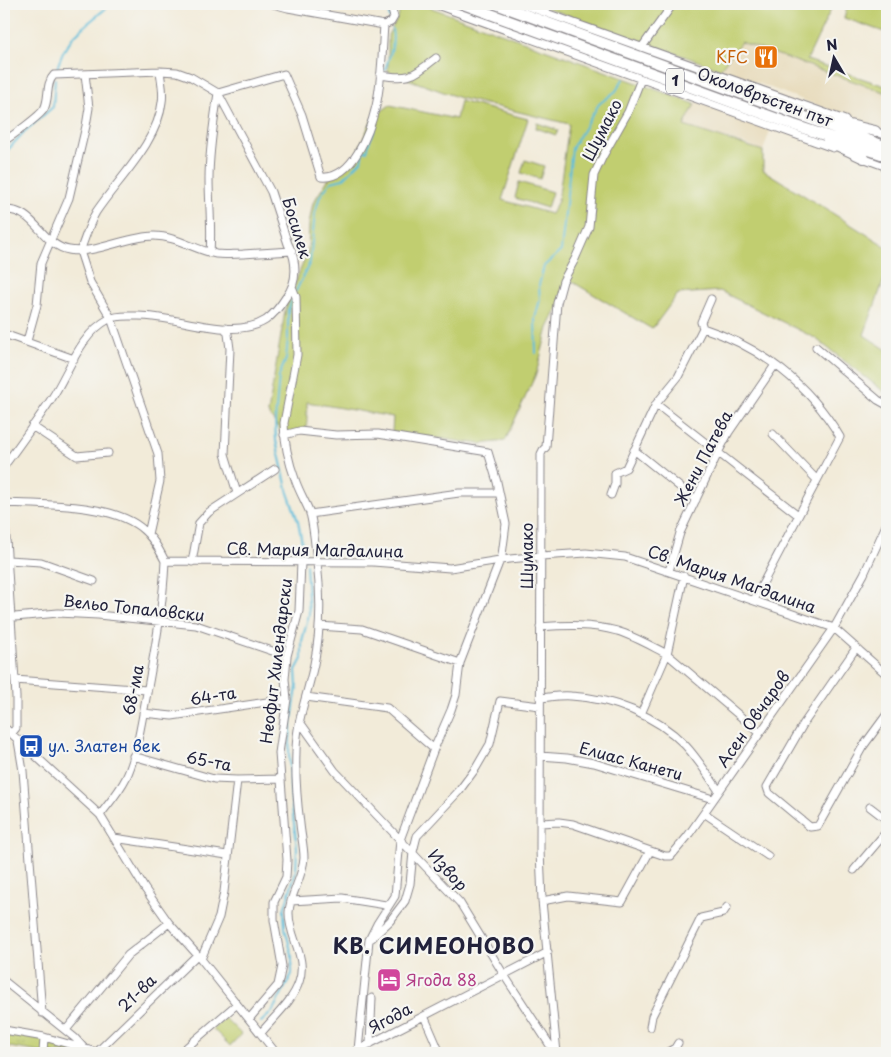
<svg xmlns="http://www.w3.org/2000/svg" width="891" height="1057" font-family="'Playpen Sans',sans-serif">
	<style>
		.built { fill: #e7daba }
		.grass { fill: #c1ce6f; stroke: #727855 }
		.park { fill: url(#park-tufts); stroke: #727855 }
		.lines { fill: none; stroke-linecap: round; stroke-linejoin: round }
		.stream { stroke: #5dbedc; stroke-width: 2 }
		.minor-casing { stroke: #8a868a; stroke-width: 9 }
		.highway-casing { stroke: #8a868a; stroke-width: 12 }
		.minor { stroke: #fff; stroke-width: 7 }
		.highway { stroke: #fff; stroke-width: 10 }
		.labels { text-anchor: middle; stroke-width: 4.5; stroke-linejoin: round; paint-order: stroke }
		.shield { fill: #f6f6f2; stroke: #626272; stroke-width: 1 }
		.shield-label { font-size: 15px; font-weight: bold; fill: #22223b }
		.food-label { font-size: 16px; fill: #c56008; stroke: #f6f6f2; text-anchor: end }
		.street-label { font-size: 16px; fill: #22223b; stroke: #f6f6f2 }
		.transit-label { font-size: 16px; fill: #164399; stroke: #f6f6f2; text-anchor: start }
		.hotel-label { font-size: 16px; fill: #b23c85; stroke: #f6f6f2; text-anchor: start }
		.district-label { font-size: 21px; font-weight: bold; letter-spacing: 1px; fill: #22223b; stroke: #f6f6f2 }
	</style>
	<defs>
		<pattern id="park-tufts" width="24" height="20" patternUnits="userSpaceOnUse" patternTransform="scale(1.25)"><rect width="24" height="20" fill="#c1ce6f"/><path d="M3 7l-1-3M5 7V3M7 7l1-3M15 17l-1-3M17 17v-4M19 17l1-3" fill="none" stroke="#a6b161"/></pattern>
	</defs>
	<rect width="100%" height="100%" fill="#f6f6f2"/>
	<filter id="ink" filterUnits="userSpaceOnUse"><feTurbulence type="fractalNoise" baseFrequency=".02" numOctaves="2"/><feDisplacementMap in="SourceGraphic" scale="10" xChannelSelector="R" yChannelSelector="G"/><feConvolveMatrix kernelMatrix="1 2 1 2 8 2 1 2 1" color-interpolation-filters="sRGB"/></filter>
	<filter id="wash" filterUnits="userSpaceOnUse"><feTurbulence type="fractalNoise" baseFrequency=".0096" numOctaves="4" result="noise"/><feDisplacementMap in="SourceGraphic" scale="20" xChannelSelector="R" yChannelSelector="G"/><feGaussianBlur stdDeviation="1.12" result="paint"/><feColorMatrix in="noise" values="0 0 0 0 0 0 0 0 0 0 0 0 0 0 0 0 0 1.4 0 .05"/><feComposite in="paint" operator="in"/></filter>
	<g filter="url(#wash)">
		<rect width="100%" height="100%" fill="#f2ebd9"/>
		<path class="built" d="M741,42L887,93V131L720,69Z
			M697,101L771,128L763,151L746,144L683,126Z"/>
		<path class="grass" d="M397,4H421L695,104L684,126L763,151V170L887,247V271L864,335L887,350V394L815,338L720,291L678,294L652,329L571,281L548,328L536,374L505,441L480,444L392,432L393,417L307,402V427L284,436L268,413L286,305L308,251L309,224L313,203L329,178L355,157L373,117L390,105L456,119L460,101L528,119L502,200L551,214L558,201L569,124L460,98L388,72V35L399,15Z
			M442,4H448L787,126L814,137Z
			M475,4H481L887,150V152Z
			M509,4H515L823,116L797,108Z
			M536,4H827L833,5L807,60L885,86L887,82V93L741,42L720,69Z
			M848,4H887V33L844,18Z
			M537,123L558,130L556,135L536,128Z
			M525,160L544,166L540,179L521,173Z
			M519,182L552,192L547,208L515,198Z
			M225,1018L241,1034L230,1046L213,1029Z"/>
		<path class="park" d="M4,1030L100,1053H44L4,1046Z"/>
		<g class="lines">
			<path class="stream" d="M388,9L390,19
				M384,71C390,57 395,43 392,29
				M56,72C66,34 84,28 111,4
				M377,112L382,106L379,103
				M4,161L5,153L24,132L53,107L55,79
				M296,291L310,262L315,213L320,196L331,182L343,179L361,161L363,151H367C369,146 368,143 371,138C375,129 376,128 376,117
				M293,297L288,310V337L286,359L279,376L275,421L276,441L288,493L298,521L305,559
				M536,353L535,318L540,300L539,285L544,266L561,251L572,148L599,104L616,91L623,79
				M261,1022L272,1012L292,974V955L285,928L284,910L296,871L297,848L291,798L289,752L291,726L297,687L296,670L302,659V641L309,614L306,564"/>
		</g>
	</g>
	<g filter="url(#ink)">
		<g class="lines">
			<defs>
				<path id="minor" d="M273,4L288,8L384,25
					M434,4L833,148
					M521,4L845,120
					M384,25L391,22L394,17L390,4
					M642,47L673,4
					M380,75C410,80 413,76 436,58
					M872,130L887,136
					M4,141C12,136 40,116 44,109C50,98 45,84 54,75L160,71L177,72L191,77L218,93L271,192L288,244C297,260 298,282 286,297C281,305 274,314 266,320C232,342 174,314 135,316C127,316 117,315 109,319C80,334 69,372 52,398C37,421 20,444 4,466
					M860,157L887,167
					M4,210C35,208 41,245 69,250C93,255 128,236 154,236C176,236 195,250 216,254C225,255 234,254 243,254C259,253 276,252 292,251
					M210,253C212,228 209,203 209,179C209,150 214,121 218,93L284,74L302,115L321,177C353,180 370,131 376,106C382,80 382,52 384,25
					M225,328L228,334L230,349L225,454L237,493
					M703,328C761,347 809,384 840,437L754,600
					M4,334L74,359
					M27,341L37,305L41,263L69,198L86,126L89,108L85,74
					M816,347L878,400L887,405
					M656,404L798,515
					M32,426L77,456L108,453
					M773,434L817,480
					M284,435L299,431L336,435L378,434L488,452L497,482L506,524L502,555L460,663L456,695L451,710L434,749L400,840L395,896L377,924L369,940L358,1050
					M634,450L696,500
					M611,495L615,484V473L626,468L656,404L678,377L703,328L701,322L711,299
					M4,503C43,505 109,503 140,527C152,536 159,549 165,561L373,562L450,568L500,560L541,556L586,553L625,557L834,628L887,675
					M4,507L16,697V728L11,734
					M310,514L459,493H499
					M148,534L160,481L158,454L111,318L90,282L80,251C85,239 89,224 96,212C118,179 158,142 162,102C164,92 161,81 160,71
					M8,560L41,562L94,581
					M192,562L199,523L209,512L275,469
					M669,571L680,533L718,453L729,432L775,365
					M4,618L58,613L98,615L196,625L287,656
					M319,626L362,629L460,663
					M540,627C566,625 591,624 617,631C634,636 651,646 667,654L760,733
					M856,648L804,723L767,787L769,793L810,827L818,826L862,748L887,714
					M15,680L147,690
					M306,697L387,708L434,749
					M540,698C550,697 561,695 571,696C611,698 656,715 685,745C698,759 708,775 719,791
					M143,713L172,716L287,699
					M641,714L667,654L684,576
					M300,722L335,771L460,903L504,975L555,1053
					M4,727L100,815L145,889L169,923L201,959L276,1053
					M18,741L23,771L42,1013
					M133,756L214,779L237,780L281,779
					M540,756L567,758L594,763L713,799
					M870,807L887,820
					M704,813L768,856
					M100,815C109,803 119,792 126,778C137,756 142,718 147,693C155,648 163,608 165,561
					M540,823L559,822L573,824L665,856H671L687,837L834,628L864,574L887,523
					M114,838L227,855
					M854,870L887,831
					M291,901L342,898L386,905L391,902
					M542,901L568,896L622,902L650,851
					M372,938L390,921L405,901L410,884L413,852L417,836L459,791L476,768L490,744L500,701L540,706
					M201,959L219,917L224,892L237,780
					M4,981L75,1038L84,1048
					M424,1016L440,1053
					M249,1019L278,985L282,966L274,920V902L286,877L287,860L279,753L287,699L285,679L287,656L299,611L301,562
					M650,1027L652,1016L701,918L723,913L727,907
					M4,1030L44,1037L100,1053
					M66,1030L128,955L169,923
					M261,1033C273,1018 293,1001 299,982C308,956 288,937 289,912C290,894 303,877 304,858C304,847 301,835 300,824C297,800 295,777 296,752C296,722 308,693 314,664C321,631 321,595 317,562C315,546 314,528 310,513C306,503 300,493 296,482C289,463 284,444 284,423L297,355L296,297L293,289
					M370,1044L372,998
					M97,1052L197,955
					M43,1053L44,1037
					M180,1053L237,1004
					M352,1053L548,952
					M557,1053L542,901L540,850L541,454L543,450L546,447L557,303L563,281L575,259L589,227L594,175L603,156L628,112L641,79
					M666,1053L675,1048L678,1043"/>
				<path id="highway" d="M463,4L794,125L887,156
					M496,4L887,147
					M837,122L875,131
					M828,141L864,158"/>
			</defs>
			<use href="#minor" class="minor-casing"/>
			<use href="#highway" class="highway-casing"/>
			<use href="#minor" class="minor"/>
			<use href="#highway" class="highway"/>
		</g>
	</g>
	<defs>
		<symbol id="restaurant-square" viewBox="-11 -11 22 22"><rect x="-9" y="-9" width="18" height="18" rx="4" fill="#e8710a" stroke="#f6f6f2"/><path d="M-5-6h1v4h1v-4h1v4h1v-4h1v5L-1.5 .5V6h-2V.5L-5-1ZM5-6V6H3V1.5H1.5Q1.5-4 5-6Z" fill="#fff"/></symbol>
		<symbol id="bus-square" viewBox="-11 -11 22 22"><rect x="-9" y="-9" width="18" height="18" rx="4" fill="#1a4fb4" stroke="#f6f6f2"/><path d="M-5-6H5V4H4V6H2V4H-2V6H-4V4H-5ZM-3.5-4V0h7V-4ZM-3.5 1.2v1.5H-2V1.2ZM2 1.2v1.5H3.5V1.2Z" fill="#fff"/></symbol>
		<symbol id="hotel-square" viewBox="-11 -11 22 22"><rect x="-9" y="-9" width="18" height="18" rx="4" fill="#d1479c" stroke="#f6f6f2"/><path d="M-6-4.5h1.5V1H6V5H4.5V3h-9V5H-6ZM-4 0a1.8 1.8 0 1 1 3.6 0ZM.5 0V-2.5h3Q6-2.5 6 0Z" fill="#fff"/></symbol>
	</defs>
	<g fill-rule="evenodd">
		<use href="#restaurant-square" x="752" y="43" width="28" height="28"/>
		<use href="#bus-square" x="17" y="732" width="28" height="28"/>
		<use href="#hotel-square" x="375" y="966" width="28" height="28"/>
	</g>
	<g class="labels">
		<rect class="shield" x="666" y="68.5" width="18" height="25" rx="4"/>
		<g class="shield-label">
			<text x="675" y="86">1</text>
		</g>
		<g class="food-label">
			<text x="748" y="63">KFC</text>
		</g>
		<g class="street-label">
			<text transform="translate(765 97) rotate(20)" y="6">Околовръстен път</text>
			<text transform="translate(602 130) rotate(-63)" y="6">Шумако</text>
			<text transform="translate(297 228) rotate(73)" y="6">Босилек</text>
			<text transform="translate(703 458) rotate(-62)" y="6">Жени Патева</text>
			<text transform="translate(315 550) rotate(1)" y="6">Св. Мария Магдалина</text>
			<text transform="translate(527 556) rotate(-90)" y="6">Шумако</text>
			<text transform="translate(732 579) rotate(19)" y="6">Св. Мария Магдалина</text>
			<text transform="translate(134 608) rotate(6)" y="6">Вельо Топаловски</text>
			<text transform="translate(276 661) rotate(-83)" y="6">Неофит Хилендарски</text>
			<text transform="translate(133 690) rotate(-79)" y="6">68-ма</text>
			<text transform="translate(213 696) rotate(-9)" y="6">64-та</text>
			<text transform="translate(753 719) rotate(-55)" y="6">Асен Овчаров</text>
			<text transform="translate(209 761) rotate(11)" y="6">65-та</text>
			<text transform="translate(631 761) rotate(15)" y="6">Елиас Канети</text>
			<text transform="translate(448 870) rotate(48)" y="6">Извор</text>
			<text transform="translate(137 993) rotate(-44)" y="6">21-ва</text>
			<text transform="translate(390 1018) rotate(-28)" y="6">Ягода</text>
		</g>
		<g class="transit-label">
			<text x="48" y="752">ул. Златен век</text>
		</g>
		<g class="hotel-label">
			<text x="406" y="986">Ягода 88</text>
		</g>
		<g class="district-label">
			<text x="434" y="954">КВ. СИМЕОНОВО</text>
		</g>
	</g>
	<rect width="891" height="1057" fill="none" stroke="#f6f6f2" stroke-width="20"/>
	<g transform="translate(834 58) rotate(351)" stroke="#f6f6f2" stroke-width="4" paint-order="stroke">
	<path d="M0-4L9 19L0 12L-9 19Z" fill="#22223b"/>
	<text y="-8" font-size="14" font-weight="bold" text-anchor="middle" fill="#22223b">N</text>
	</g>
</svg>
